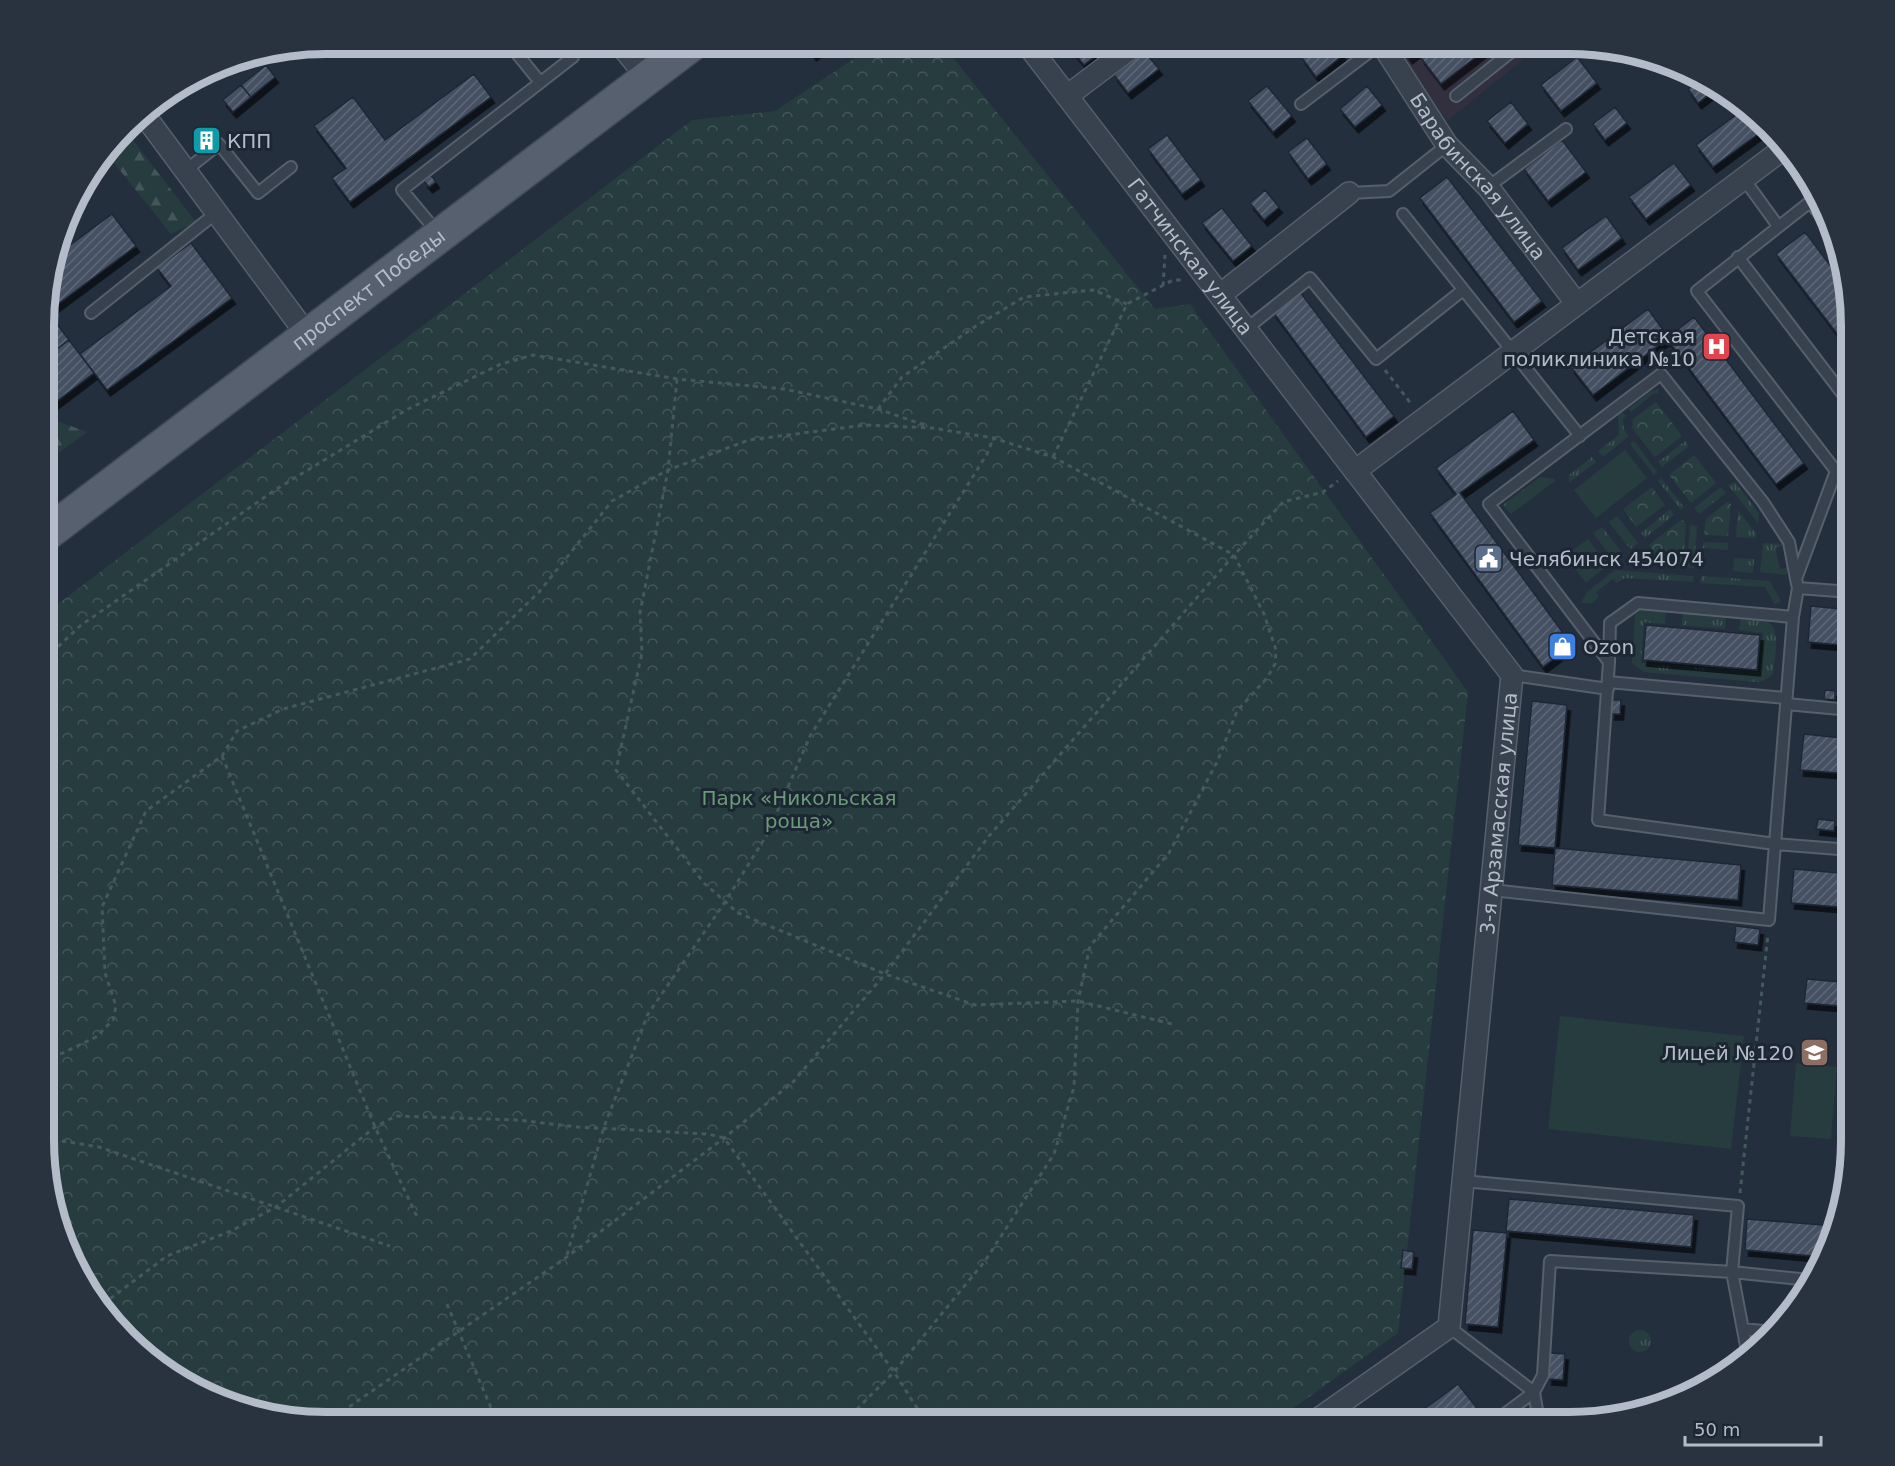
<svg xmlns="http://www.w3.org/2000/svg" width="1895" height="1466" font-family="'DejaVu Sans',sans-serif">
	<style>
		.medical { fill: #32303f }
		.grass { fill: url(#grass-tufts) }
		.forest { fill: url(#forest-firs) }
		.park { fill: url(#park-crowns) }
		.pitch { fill: #263c3f }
		.building { fill: url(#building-hatch); stroke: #1f2835; stroke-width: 1.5; filter: url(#shadow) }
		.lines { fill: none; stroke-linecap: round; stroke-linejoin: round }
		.service-casing { stroke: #565f6c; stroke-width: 14 }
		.minor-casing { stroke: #565f6c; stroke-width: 24 }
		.primary-casing { stroke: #414a57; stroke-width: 36 }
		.path { stroke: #44595c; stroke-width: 3; stroke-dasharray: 4.5 4.5; stroke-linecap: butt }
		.service { stroke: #38414e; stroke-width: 10 }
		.minor { stroke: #38414e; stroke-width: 21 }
		.primary { stroke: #56606e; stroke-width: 33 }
		.labels { text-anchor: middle; stroke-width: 6; stroke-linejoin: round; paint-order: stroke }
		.poi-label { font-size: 20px; fill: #b4bcc9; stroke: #1d2633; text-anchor: start }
		.street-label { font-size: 20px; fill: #b4bcc9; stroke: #1d2633 }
		.park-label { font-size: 20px; fill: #6b9a76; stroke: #1d2633 }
		.rim { fill: none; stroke: #b4bcc9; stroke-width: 8 }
	</style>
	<defs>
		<pattern id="grass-tufts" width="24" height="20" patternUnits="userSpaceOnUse" patternTransform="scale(1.5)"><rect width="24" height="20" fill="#263c3f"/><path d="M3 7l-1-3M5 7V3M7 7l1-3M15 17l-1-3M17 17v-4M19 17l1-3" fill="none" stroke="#435659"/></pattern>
		<pattern id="forest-firs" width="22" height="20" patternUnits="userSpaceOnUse" patternTransform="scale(1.5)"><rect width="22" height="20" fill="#263c3f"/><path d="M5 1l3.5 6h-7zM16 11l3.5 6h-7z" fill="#435659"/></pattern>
		<pattern id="park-crowns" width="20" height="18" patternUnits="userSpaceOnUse" patternTransform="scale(1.5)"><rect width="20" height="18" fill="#263c3f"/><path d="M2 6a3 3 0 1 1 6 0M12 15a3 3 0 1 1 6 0" fill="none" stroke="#435659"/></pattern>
		<pattern id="building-hatch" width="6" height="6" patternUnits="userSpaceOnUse" patternTransform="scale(1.5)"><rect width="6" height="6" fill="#455162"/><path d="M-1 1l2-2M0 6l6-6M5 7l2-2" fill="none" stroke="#5d6877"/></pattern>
		<filter id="shadow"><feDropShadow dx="3.5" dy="6" stdDeviation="0" flood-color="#0009"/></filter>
	</defs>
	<rect width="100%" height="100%" fill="#242f3e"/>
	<path class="medical" d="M1392,44H1542L1447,121Z"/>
	<path class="grass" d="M1659,389L1658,393L1653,394L1631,412L1628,409L1651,391Z
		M1622,412L1626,416L1623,419L1624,430L1629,436L1603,457L1598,451L1619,435L1618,416Z
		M1634,441L1657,472L1654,475L1630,444Z
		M1685,441L1689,446L1662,467L1658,462Z
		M1592,457L1596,462L1569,483V475Z
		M1540,477L1554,479L1555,481L1511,514L1503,505Z
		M1661,478L1684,507L1681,510L1658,481Z
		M1735,482L1759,513L1758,523L1728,485Z
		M1721,487L1726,493L1699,514L1694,508Z
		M1670,509L1674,515L1645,538L1641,533Z
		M1738,510L1756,534V538L1736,537Z
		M1617,516L1638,543L1630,549L1609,522Z
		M1690,525L1697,526L1694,568L1687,567Z
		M1602,527L1624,555L1615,562L1593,533Z
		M1703,542L1728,543V550L1703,548Z
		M1763,543L1782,544V546L1775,548L1780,569L1787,568V575L1760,572Z
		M1643,549L1655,564L1626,562Z
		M1734,558L1754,559L1753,573L1733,571Z
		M1615,570L1694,576L1693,582L1625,578L1617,583L1613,579L1596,592L1599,597L1592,603H1581L1587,592Z
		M1701,576L1770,581L1781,602L1775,604L1765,587L1700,583Z
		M1640,610L1666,611L1665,624L1644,622L1641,663L1760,672L1763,633L1739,630L1741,618C1748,618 1758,618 1765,620C1783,628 1774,658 1773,674L1763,681L1756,682L1644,672L1632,663L1635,615Z
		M1683,613L1726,617L1725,629L1682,625Z
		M1629 1341a11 11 0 1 1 22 0a11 11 0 1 1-22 0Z"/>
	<path class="forest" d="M126,131L196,222L171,234L110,158L91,173Z
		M46,417L87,432L46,462Z"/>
	<path class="park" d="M876,44H942L1155,309L1190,304L1468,692L1398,1333L1274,1422H308L218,1401L139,1352L72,1265L44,1159L45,614L692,120L775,111Z
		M1656,402L1682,436L1655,457L1632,428L1633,419Z
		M1694,455L1716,483L1691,503L1669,475Z
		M1652,487L1665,505L1636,527L1623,509Z
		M1727,502L1731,504L1728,536L1704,535L1706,519Z
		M1682,519L1686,525L1683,566L1663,564L1649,545Z"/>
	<path class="pitch" d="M1625,450L1647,478L1596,518L1574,490Z
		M1588,539L1608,565L1586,583L1565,556Z
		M1560,1016L1744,1036L1731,1149L1548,1129Z
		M1796,1063L1837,1067L1831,1139L1790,1136Z"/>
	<path class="building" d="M805,44H827L813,55Z
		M1067,44H1099L1103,50L1084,65Z
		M1320,44H1335L1343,55L1316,77L1302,58Z
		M1399,44H1427L1409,58Z
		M1438,44H1493L1441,84L1421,58Z
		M1144,51L1159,69L1128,93L1114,75Z
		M1577,57L1597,83L1561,111L1541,85Z
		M266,65L275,77L251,97L241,85Z
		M1676,65H1678L1698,78L1691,84Z
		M474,74L491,97L350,202L332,178L346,168L314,126L353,97L385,140Z
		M1701,79L1716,89L1698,103L1688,89Z
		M241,85L251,97L233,112L223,100Z
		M1267,86L1292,116L1273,132L1248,101Z
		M1367,86L1382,105L1355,127L1340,109Z
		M1511,102L1528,124L1505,143L1487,121Z
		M1615,107L1627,123L1605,140L1593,124Z
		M1741,111L1758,134L1713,167L1696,145Z
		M205,134L213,143L207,148L199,139Z
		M1167,135L1201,180L1182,194L1148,149Z
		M1307,138L1327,164L1308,179L1288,152Z
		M1562,140L1586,172L1548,201L1524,169Z
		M1674,163L1691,185L1646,219L1629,197Z
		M431,175L436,182L429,187L424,181Z
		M1447,177L1542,301L1514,322L1420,198Z
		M1265,190L1279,207L1264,220L1250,203Z
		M1222,208L1252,246L1233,261L1202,223Z
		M112,214L136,246L46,313V288L58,254Z
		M1606,216L1622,238L1578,270L1562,248Z
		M1805,232L1841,280L1851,325V352L1776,254Z
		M191,243L232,298L107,390L80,354L171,286L157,268Z
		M1300,292L1394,416L1366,437L1273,312Z
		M1648,309L1668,337L1694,317L1804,463L1776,484L1667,339L1593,395L1571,367Z
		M48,312L69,340L47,356L46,313Z
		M69,340L94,373L48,408L46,404V357Z
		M1513,411L1534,440L1460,493L1572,645L1543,667L1430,513L1456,494L1436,468Z
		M1811,606L1851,610V646L1808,642Z
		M1646,625L1760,635L1757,670L1643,660Z
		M1825,690L1835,691V700L1824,699Z
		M1612,700H1621L1620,714H1611Z
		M1532,701L1567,705L1555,848L1518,845Z
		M1804,734L1851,739V774L1800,770Z
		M1818,819L1835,821L1834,831L1816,829Z
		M1555,848L1741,865L1738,900L1552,885Z
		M1794,869L1851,874V908L1791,903Z
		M1736,926L1760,929L1758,945L1734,942Z
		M1807,979L1851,983V1007L1804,1003Z
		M1509,1199L1694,1215L1691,1247L1506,1231Z
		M1747,1219L1835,1226L1830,1249L1824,1257L1745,1250Z
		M1473,1230L1507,1233L1498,1327L1465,1324Z
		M1403,1250L1414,1252L1412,1269L1401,1268Z
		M1550,1353L1565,1354L1563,1380L1548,1379Z
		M1458,1384L1480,1412L1466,1422H1407Z"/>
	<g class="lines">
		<defs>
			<path id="service" d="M509,44L540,82
				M763,44L804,47L808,44
				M1456,96L1521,44
				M1301,104L1380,44
				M185,171L219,144L258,193L291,167
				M1744,179L1778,226
				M1488,187L1566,129
				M1349,193L1389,191L1447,145
				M1403,214L1580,436
				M1828,225L1810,202L1697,291L1836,471
				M437,232L402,190L573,57L563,44
				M1738,257L1851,405
				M91,313L216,213
				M1246,329L1310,278L1376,359L1463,290
				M1796,579L1789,542L1763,502L1661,374L1489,504L1609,662L1598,820L1775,844L1851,850
				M1798,588L1851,592
				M1609,662L1610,623L1638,603L1793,617
				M1512,675L1608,689
				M1608,682L1786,698
				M1786,704L1851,710
				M1492,890L1769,920L1793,617L1798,588L1796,579L1836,471L1851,459
				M1463,1181L1738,1206L1732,1272L1747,1351
				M1449,1327L1534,1392L1539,1422
				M1743,1329L1773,1332
				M1494,1422L1534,1392L1543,1375L1550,1261L1732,1272L1810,1280"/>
			<g id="minor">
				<path d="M620,44L648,78"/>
				<path id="s1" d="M1027,44L1355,471"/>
				<path id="s2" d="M1382,44L1447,145L1488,187L1577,304"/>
				<path d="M1067,96L1136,44"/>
				<path d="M142,112L308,336"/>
				<path d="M1220,295L1349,193"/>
				<path id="s3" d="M1314,1422L1449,1327L1512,675L1355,471L1783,149"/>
			</g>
			<g id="primary">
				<path id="s4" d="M45,535L692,44"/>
			</g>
		</defs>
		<use href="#service" class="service-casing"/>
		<use href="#minor" class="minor-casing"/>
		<use href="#primary" class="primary-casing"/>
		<path class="path" d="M1163,286L1165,255
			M1385,370L1412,405
			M677,379L668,470L640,613L642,653L616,770L704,883L738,913L885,974L975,1005L1078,1001L1172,1024
			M878,409L902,377L976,326L1024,297L1093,290L1127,304
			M1053,457L1127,304L1173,280H1183
			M45,659L80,626L275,490L408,409L501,364L533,355L677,379L784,389L878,409L927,426
			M222,756L375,1127L418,1219
			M44,1062L96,1037L113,1020L116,1006L105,973L102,907L146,811L222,756L237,731L283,709L470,659L539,592L612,501L668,470L749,440L865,425L932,428L993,438L1053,457L1234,555L1264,614L1276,650L1275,664L1267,678L1237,711L1218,760L1169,853L1090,946L1078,1001L1074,1087L1054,1154L985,1261L894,1372L844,1422
			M44,1138L99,1147L390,1246
			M1740,1193L1768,934
			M567,1255L604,1127L648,1014L725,902L768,833L810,736L987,454L993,439
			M103,1304L167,1256L231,1231L276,1207L375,1127L396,1116L518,1120L577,1127L708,1134L724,1138L894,1372L926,1422
			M447,1304L497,1422
			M327,1422L567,1257L724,1138L793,1082L885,974L989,836L1234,555L1283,502L1323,492L1338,481"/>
		<use href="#service" class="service"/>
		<use href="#minor" class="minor"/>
		<use href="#primary" class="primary"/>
	</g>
	<defs>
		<symbol id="building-square" viewBox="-11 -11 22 22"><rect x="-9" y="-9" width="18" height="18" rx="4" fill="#0f9aa8" stroke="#1d2633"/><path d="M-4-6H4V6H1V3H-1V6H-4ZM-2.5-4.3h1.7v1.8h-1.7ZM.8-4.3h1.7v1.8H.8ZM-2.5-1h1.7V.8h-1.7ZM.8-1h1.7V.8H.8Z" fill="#fff"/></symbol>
		<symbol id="hospital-square" viewBox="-11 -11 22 22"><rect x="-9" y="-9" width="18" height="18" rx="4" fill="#e0444e" stroke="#1d2633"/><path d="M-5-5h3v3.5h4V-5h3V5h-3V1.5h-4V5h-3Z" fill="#fff"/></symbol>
		<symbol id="civic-square" viewBox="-11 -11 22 22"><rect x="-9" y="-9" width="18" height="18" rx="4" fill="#5c6f8a" stroke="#1d2633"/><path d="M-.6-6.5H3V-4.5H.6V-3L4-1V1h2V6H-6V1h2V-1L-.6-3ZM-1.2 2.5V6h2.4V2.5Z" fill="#fff"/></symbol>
		<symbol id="shop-square" viewBox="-11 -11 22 22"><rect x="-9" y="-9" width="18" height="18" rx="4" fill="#3f7fe0" stroke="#1d2633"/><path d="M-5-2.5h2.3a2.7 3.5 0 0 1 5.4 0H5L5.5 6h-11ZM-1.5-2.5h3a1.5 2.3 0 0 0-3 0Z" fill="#fff"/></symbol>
		<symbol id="school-square" viewBox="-11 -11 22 22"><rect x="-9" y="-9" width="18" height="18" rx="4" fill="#8d6e63" stroke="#1d2633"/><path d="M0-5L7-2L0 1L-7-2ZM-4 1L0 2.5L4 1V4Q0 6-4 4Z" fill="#fff"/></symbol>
	</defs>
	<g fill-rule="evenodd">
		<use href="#building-square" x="190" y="124" width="33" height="33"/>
		<use href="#hospital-square" x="1700" y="330" width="33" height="33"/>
		<use href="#civic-square" x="1472" y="542" width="33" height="33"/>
		<use href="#shop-square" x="1546" y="630" width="33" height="33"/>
		<use href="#school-square" x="1798" y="1036" width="33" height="33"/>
	</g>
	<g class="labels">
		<g class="poi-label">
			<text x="227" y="148">КПП</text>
			<text x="1695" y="343" text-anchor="end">Детская<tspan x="1695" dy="23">поликлиника №10</tspan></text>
			<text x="1509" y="566">Челябинск 454074</text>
			<text x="1583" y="654">Ozon</text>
			<text x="1794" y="1060" text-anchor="end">Лицей №120</text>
		</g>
		<g class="street-label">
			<text dy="7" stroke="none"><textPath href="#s2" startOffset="164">Барабинская улица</textPath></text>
			<text dy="7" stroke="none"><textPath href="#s1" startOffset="268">Гатчинская улица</textPath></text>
			<text dy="7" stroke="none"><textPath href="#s4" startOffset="406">проспект Победы</textPath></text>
			<text dy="7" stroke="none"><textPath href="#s3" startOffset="681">3-я Арзамасская улица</textPath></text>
		</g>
		<g class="park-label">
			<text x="799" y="805">Парк «Никольская<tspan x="799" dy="23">роща»</tspan></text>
		</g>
	</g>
	<path d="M0 0H1895V1466H0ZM326 54H1569A272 272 0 0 1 1841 326V1140A272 272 0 0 1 1569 1412H326A272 272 0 0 1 54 1140V326A272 272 0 0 1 326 54Z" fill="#29323f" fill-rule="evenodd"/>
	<path class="rim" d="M326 54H1569A272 272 0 0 1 1841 326V1140A272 272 0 0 1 1569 1412H326A272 272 0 0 1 54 1140V326A272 272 0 0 1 326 54Z"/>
	<path d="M1685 1436v9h136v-9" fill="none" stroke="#b4bcc9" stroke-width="3"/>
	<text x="1694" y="1436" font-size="18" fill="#b4bcc9" stroke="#1d2633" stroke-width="4.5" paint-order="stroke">50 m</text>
</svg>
